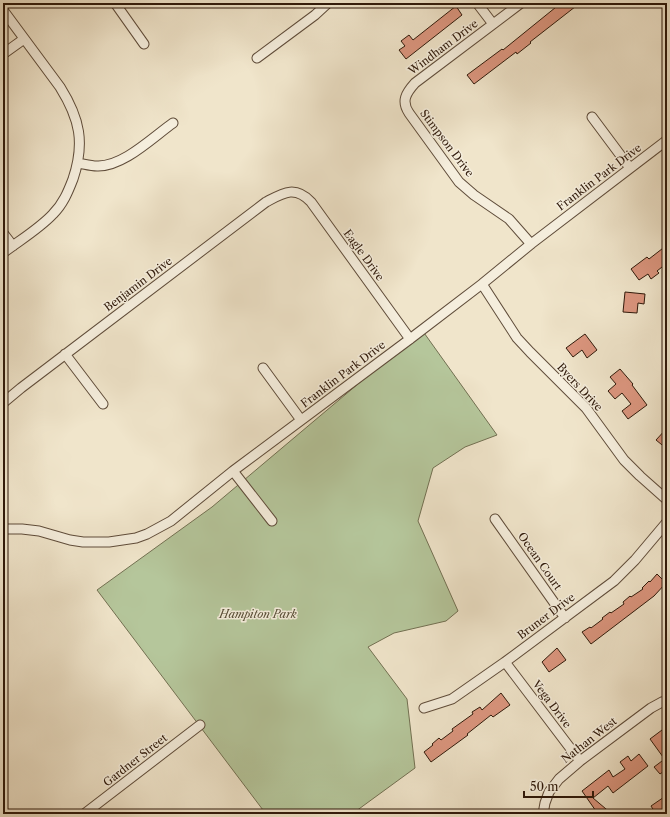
<svg xmlns="http://www.w3.org/2000/svg" width="670" height="817" font-family="'Libre Caslon Text',serif">
	<style>
		.park { fill: #b5c69b; stroke: #727052 }
		.building { fill: #dc967f; stroke: #2f190a }
		.lines { fill: none; stroke-linecap: round; stroke-linejoin: round }
		.minor-casing { stroke: #5f4c3a; stroke-width: 11 }
		.minor { stroke: #f5eedd; stroke-width: 9 }
		.labels { text-anchor: middle; stroke-width: 3; stroke-linejoin: round; paint-order: stroke }
		.street-label { font-size: 11px; fill: #2f190a; stroke: #f5eedd }
		.park-label { font-size: 11px; font-style: italic; fill: #574d36; stroke: #f5eedd }
	</style>
	<rect width="100%" height="100%" fill="#f0e5cb"/>
	<filter id="stains"><feTurbulence type="fractalNoise" baseFrequency=".005" numOctaves="4"/><feColorMatrix values="0 0 0 0 .2 0 0 0 0 .09 0 0 0 0 .02 0 0 0 .5 -.17"/></filter>
	<radialGradient id="worn" r=".72"><stop offset=".6" stop-color="#630" stop-opacity="0"/><stop offset="1" stop-color="#630" stop-opacity=".3"/></radialGradient>
	<path class="park" d="M422,330L497,435L465,447L433,468L418,521L458,611L446,621L394,633L368,647L407,699L415,768L352,814H266L97,590L212,507Z"/>
	<path class="building" d="M561,3H580L530,42L531,43L517,54L516,52L474,84L467,75L502,49L503,50Z
		M456,6L462,15L406,59L399,50L405,46L401,41L409,35L413,40Z
		M667,245V263L657,271L659,273L651,279L648,274L639,280L631,269L647,257L649,259Z
		M625,292L645,294L644,304L638,303L637,313L623,312Z
		M585,334L597,350L587,358L582,350L573,357L566,348Z
		M620,369L633,384L632,385L647,405L628,419L622,411L631,404L622,393L615,399L608,391L616,384L610,377Z
		M667,428V449L656,440Z
		M657,574L666,583L654,596L591,644L582,632L590,627L591,628L603,619L602,618L610,612L611,613L624,604L623,602L630,596L631,597L643,589L642,588L649,581L650,582Z
		M557,648L566,660L549,672L542,662Z
		M501,693L510,705L493,717L491,715L467,734L468,735L431,762L424,752L433,745L432,744L439,738L441,740L453,731L452,729L473,714L472,712L480,707L482,710Z
		M662,730L667,736V754L663,757L650,739Z
		M639,754L648,766L613,793L608,786L593,798L612,814H598L582,791L609,770L613,777L625,769L620,762L628,756L631,761Z
		M662,761L667,769L660,774L654,767Z
		M667,795V814H656L651,806Z"/>
	<g class="lines">
		<defs>
			<path id="minor" d="M115,3L144,44
				M477,3L493,24
				M521,3L415,83C406,93 401,101 409,113L459,182L474,195L509,219L531,244
				M3,10L60,87C80,119 85,143 73,179C68,192 63,204 53,214C39,229 20,240 3,253
				M3,54L24,39
				M257,58L315,15L328,3
				M592,117L630,168
				M78,163C84,164 91,166 97,166C123,167 153,137 173,123
				M3,233L13,246
				M482,284L517,338L530,352L586,408L624,460L640,476L667,500
				M65,354L103,404
				M263,368L301,420
				M3,403L21,388L266,202C283,193 295,185 311,202L410,339
				M233,471L272,521
				M495,519L565,618
				M3,529H22L39,531L70,540L83,542H109L136,538L147,534L171,521L233,471L410,339L482,284L531,244L667,140
				M505,662L580,761
				M424,708L452,699L505,662L614,581L635,560L667,522
				M84,814L200,725
				M543,814L545,803L549,792L559,779L580,761L651,708L662,702L667,701"/>
		</defs>
		<use href="#minor" class="minor-casing"/>
		<use href="#minor" class="minor"/>
	</g>
	<g class="labels">
		<g class="street-label">
			<text transform="translate(443 47) rotate(-37)" y="4">Windham Drive</text>
			<text transform="translate(447 143) rotate(53)" y="4">Stimpson Drive</text>
			<text transform="translate(599 177) rotate(-37)" y="4">Franklin Park Drive</text>
			<text transform="translate(364 255) rotate(54)" y="4">Eagle Drive</text>
			<text transform="translate(138 284) rotate(-37)" y="4">Benjamin Drive</text>
			<text transform="translate(343 374) rotate(-37)" y="4">Franklin Park Drive</text>
			<text transform="translate(580 387) rotate(47)" y="4">Byers Drive</text>
			<text transform="translate(540 561) rotate(55)" y="4">Ocean Court</text>
			<text transform="translate(546 616) rotate(-37)" y="4">Bruner Drive</text>
			<text transform="translate(552 704) rotate(53)" y="4">Vega Drive</text>
			<text transform="translate(589 740) rotate(-38)" y="4">Nathan West</text>
			<text transform="translate(135 760) rotate(-38)" y="4">Gardner Street</text>
		</g>
		<g class="park-label">
			<text x="258" y="618">Hampiton Park</text>
		</g>
	</g>
	<rect width="670" height="817" fill="none" stroke="#f0e5cb" stroke-width="16"/>
	<rect x="4" y="4" width="662" height="809" fill="none" stroke="#2f190a" stroke-width="2"/>
	<rect x="8" y="8" width="654" height="801" fill="none" stroke="#2f190a"/>
	<path d="M524 791v6h69v-6" fill="none" stroke="#2f190a" stroke-width="2"/>
	<text x="530" y="791" font-size="12" fill="#2f190a" stroke="#f5eedd" stroke-width="3" paint-order="stroke">50 m</text>
	<rect width="100%" height="100%" filter="url(#stains)"/>
	<rect width="100%" height="100%" fill="url(#worn)"/>
</svg>
